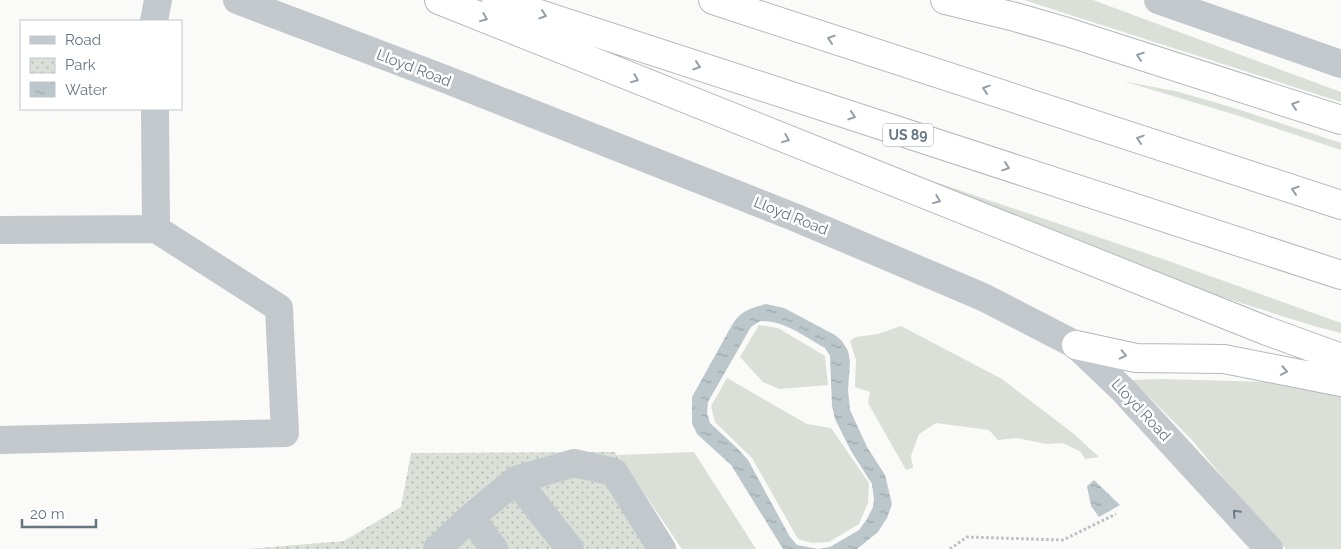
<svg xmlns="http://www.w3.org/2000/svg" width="1341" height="549" font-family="Raleway,sans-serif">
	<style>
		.green { fill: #dadfd7 }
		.park { fill: url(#park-dots) }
		.water { fill: url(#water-ripples); fill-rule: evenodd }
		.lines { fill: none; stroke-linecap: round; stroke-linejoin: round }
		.highway-casing { stroke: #b4b9bd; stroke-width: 30 }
		.path { stroke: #bbbfc2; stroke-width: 3; stroke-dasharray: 2.5 2.5; stroke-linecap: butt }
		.minor { stroke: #c3c8cc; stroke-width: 28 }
		.highway { stroke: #fff; stroke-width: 28 }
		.oneway { stroke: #939fa8 }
		.oneway2 { stroke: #6a7a87 }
		.labels { text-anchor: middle; stroke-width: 5; stroke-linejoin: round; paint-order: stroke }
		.shield { fill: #fff; stroke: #939fa8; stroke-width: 1 }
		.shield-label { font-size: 14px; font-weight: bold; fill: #657683 }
		.street-label { font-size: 15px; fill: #657683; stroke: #fff }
	</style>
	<defs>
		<pattern id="park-dots" width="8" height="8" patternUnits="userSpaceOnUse" patternTransform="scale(1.25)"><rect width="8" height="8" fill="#dadfd7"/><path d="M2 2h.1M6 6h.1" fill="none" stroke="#b4b9b4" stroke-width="1.8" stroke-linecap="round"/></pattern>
		<pattern id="water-ripples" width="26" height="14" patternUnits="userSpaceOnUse" patternTransform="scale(1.25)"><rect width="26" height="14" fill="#bbc7cb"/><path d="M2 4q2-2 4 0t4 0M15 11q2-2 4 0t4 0" fill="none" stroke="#9ca6aa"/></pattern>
	</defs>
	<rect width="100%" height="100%" fill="#fafaf8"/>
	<path class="green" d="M1024,0H1093L1341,92V102Z
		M1123,81L1179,92L1231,107L1341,143V150L1236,115Z
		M861,157L1160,258L1341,323V333L1314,326L1190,287Z
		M759,325L778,328L825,356L828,385L779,389L763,382L740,357Z
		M901,326L1002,379L1074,434L1099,457L1085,459L1081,452L1063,443L1046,444L1017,438L998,440L989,430L936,423L919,434L911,456L913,468L906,470L868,403L870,392L855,387L856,360L850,341L856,337L878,334Z
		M727,378L807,424L831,428L869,483L868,503L859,524L829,542L812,543L798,539L752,458L715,422L711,406Z
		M1161,379L1269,382L1306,386L1341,395V549H1286L1238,496L1192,440L1132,380Z
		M694,452L756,549H682L618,455Z"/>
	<path class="park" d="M615,452L677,549H248L344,541L401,507L411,453Z"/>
	<path class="water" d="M766,304L784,308L835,335L842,341L848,351L850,362L848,390L850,410L867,447L885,475L892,504L887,518L878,532L857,549H783L731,465L697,434L692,423V397L732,325C740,311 751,308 766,304ZM760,321C784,320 805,337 825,348L830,356L832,406L835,419L851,451L872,484L874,499L873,507L867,519L859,530L830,547L819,549L797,545L790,537L748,460L736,447L710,423L707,413L708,402L751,327Z
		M1094,480L1120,505L1099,517L1091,506L1087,486Z"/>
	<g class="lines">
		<defs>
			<path id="highway" d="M439,0L1267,331L1341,358
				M496,0L1341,275
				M713,0L1341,205
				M945,0L1015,17L1067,32L1341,120
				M1076,345L1136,358L1224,359L1341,382"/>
		</defs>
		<use href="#highway" class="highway-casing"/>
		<path class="path" d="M950,549L967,537L1063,540L1116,514"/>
		<path class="minor" d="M237,0L445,79L794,217L983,297L1076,345L1124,391L1269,549
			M1158,0L1341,64
			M154,21L158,0
			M155,109L156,229
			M0,230L156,229L279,308L285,433L0,440
			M516,480L570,549
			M471,517L494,549
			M437,549L471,517L516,480L574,463L614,472L662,549"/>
		<use href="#highway" class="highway"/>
	</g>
	<defs><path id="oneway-chevron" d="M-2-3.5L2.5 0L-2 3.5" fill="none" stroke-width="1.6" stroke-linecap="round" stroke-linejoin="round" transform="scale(1.25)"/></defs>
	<g class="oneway">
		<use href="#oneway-chevron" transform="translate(543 15) rotate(18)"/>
		<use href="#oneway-chevron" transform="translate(484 18) rotate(22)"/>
		<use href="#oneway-chevron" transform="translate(831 39) rotate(-162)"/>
		<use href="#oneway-chevron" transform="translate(1140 56) rotate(-162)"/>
		<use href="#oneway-chevron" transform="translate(697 66) rotate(18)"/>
		<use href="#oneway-chevron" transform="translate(635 79) rotate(22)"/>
		<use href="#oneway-chevron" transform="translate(986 89) rotate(-162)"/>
		<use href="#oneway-chevron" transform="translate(1295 105) rotate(-162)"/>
		<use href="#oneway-chevron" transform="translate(852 116) rotate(18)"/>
		<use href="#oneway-chevron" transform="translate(786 139) rotate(22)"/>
		<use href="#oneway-chevron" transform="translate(1140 139) rotate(-162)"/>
		<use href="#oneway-chevron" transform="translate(1006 167) rotate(18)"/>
		<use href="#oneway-chevron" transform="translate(1295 190) rotate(-162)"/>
		<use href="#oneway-chevron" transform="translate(937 200) rotate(22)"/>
		<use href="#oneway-chevron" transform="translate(1123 355) rotate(13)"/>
		<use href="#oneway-chevron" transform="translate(1284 371) rotate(11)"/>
	</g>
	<use class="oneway2" href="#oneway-chevron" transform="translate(1236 513) rotate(-133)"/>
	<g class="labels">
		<rect class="shield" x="883" y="123.5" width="50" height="23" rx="4"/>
		<g class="shield-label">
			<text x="908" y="140">US 89</text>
		</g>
		<g class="street-label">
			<text transform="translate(414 68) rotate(21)" y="5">Lloyd Road</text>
			<text transform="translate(791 216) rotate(22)" y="5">Lloyd Road</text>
			<text transform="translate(1141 410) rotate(47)" y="5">Lloyd Road</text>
		</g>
	</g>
	<rect x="20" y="20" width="162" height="90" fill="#ffffff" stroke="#c1c8cd"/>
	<rect x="30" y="36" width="25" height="8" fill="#c3c8cc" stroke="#c1c8cd"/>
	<text x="65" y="45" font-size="15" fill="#657683">Road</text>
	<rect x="30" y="58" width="25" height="15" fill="url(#park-dots)" stroke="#c1c8cd"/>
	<text x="65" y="70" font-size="15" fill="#657683">Park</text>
	<rect x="30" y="82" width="25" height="15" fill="url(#water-ripples)" stroke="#c1c8cd"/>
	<text x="65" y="95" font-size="15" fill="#657683">Water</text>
	<path d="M22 519v8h74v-8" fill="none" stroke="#657683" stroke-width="2.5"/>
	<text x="30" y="519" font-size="15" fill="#657683" stroke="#ffffff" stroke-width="4" paint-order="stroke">20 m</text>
</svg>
